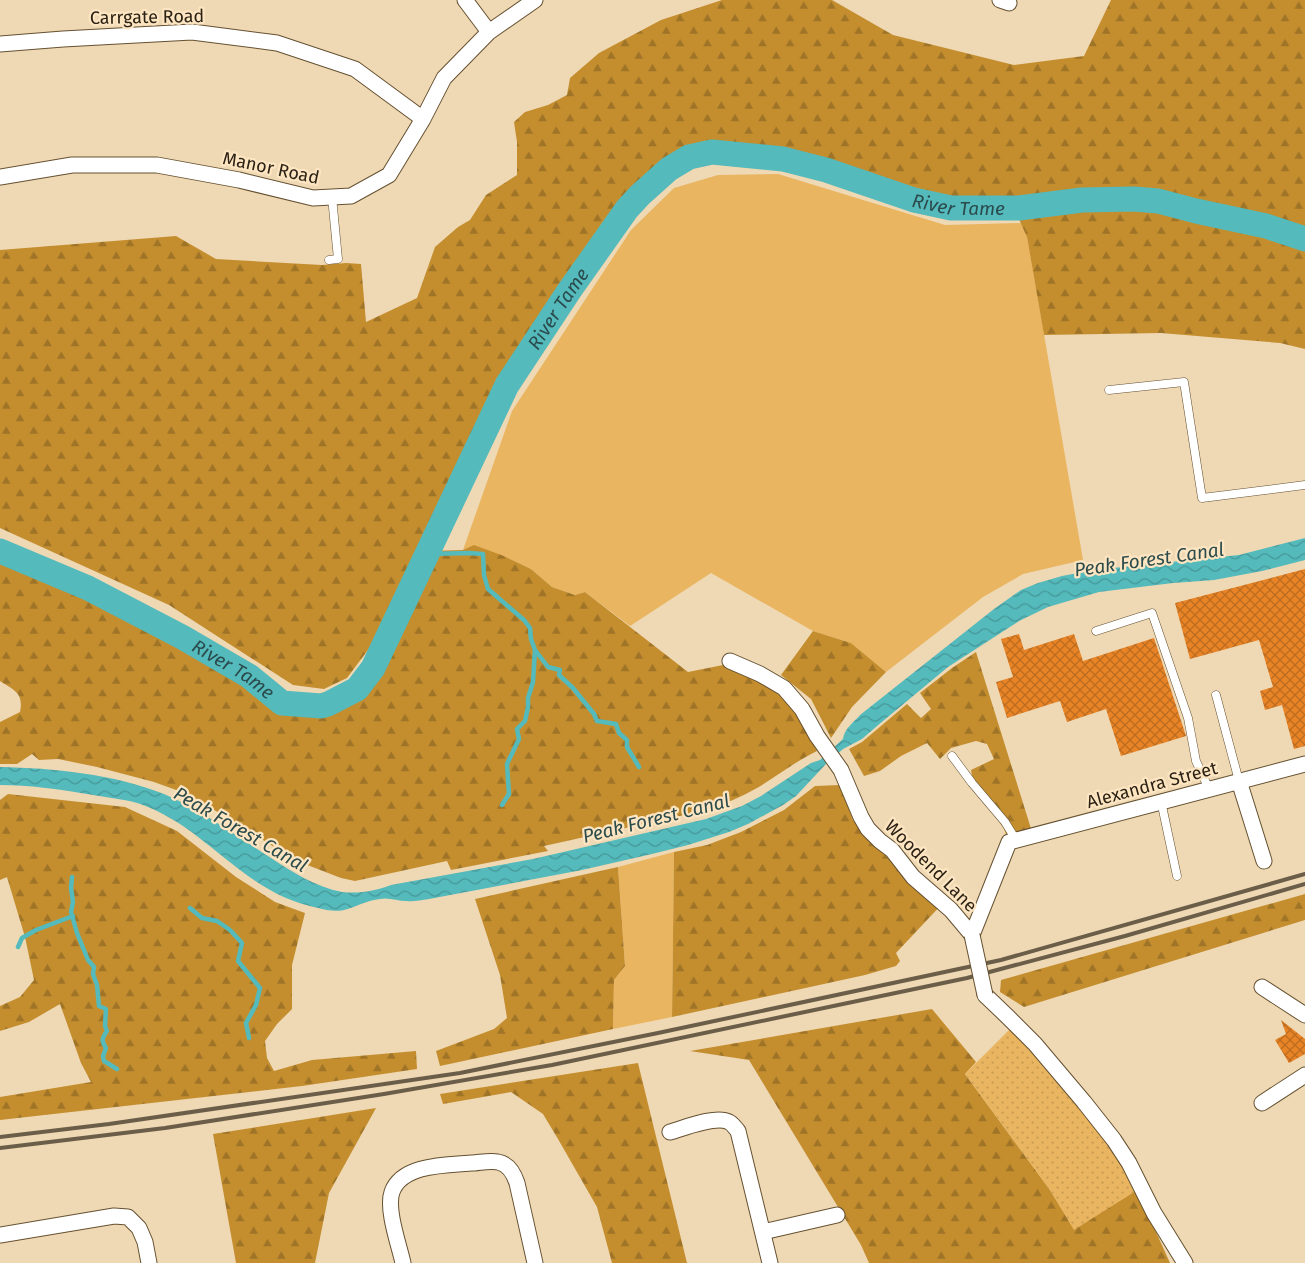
<svg xmlns="http://www.w3.org/2000/svg" width="1305" height="1263" font-family="'Fira Sans',sans-serif">
	<style>
		.grass { fill: #e9b560 }
		.forest { fill: url(#forest-firs) }
		.garden { fill: url(#garden-dots) }
		.water { fill: url(#water-waves) }
		.lines { fill: none; stroke-linecap: round; stroke-linejoin: round }
		.stream { stroke: #54babc; stroke-width: 4.5 }
		.river { stroke: #54babc; stroke-width: 25 }
		.building { fill: url(#building-cross-hatch) }
		.lane-casing { stroke: #655131; stroke-width: 9 }
		.street-casing { stroke: #655131; stroke-width: 17 }
		.lane { stroke: #fff; stroke-width: 8 }
		.street { stroke: #fff; stroke-width: 15 }
		.rail { stroke: #6b5e49; stroke-width: 4 }
		.street-bridge-casing { stroke: #655131; stroke-width: 17; stroke-linecap: butt }
		.street-bridge { stroke: #fff; stroke-width: 15 }
		.labels { text-anchor: middle; stroke-width: 4.5; stroke-linejoin: round; paint-order: stroke }
		.street-label { font-size: 18px; fill: #2b2215; stroke: #fde5c1 }
		.water-label { font-size: 19px; font-style: italic; fill: #2b4b4c; stroke: #fde5c1 }
	</style>
	<defs>
		<pattern id="forest-firs" width="22" height="20" patternUnits="userSpaceOnUse" patternTransform="scale(1.25)"><rect width="22" height="20" fill="#c48e2f"/><path d="M5 1l3.5 6h-7zM16 11l3.5 6h-7z" fill="#9f7427"/></pattern>
		<pattern id="garden-dots" width="8" height="8" patternUnits="userSpaceOnUse" patternTransform="scale(1.25)"><rect width="8" height="8" fill="#e9b560"/><path d="M2 2h.1M6 6h.1" fill="none" stroke="#c89b52" stroke-width="1.8" stroke-linecap="round"/></pattern>
		<pattern id="water-waves" width="16" height="10" patternUnits="userSpaceOnUse" patternTransform="scale(1.25)"><rect width="16" height="10" fill="#54babc"/><path d="M0 5q4-4 8 0t8 0" fill="none" stroke="#469798"/></pattern>
		<pattern id="building-cross-hatch" width="8" height="8" patternUnits="userSpaceOnUse" patternTransform="scale(1.25)"><rect width="8" height="8" fill="#e88426"/><path d="M0 0l8 8M0 8l8-8" fill="none" stroke="#bc6c20"/></pattern>
	</defs>
	<rect width="100%" height="100%" fill="#efd8b4"/>
	<path class="grass" d="M778,174L945,225L1021,223L1027,236L1083,560L1023,574L983,597L886,672L851,643L813,631L711,573L630,626L585,592L575,595L552,587L531,569L504,556L463,550L512,411L631,230L674,188L718,175Z
		M674,852L672,1017L613,1029L614,980L625,966L618,867Z"/>
	<path class="forest" d="M722,0H832L893,35L1014,65L1084,56L1111,0H1305V349L1280,343L1161,333L1044,335L1027,237L1014,208H951L914,200L826,170L783,159L712,152L689,157L669,169L640,195L627,209L569,291L507,385L481,440L473,434L371,646L347,678L324,689L293,685L169,605L0,528V250L176,236L216,259L322,265L346,263L361,264L366,322L417,298L435,247L458,227L470,220L486,195L517,175V142L514,122L525,112L548,105L567,95L570,78L599,53L661,20Z
		M474,545L504,556L531,569L552,587L575,595L585,592L688,672L733,663L784,688L817,751C796,761 777,776 757,788C741,797 724,804 707,810L544,846L548,851L451,870L447,861L355,881L341,878L297,861L190,795L154,782L97,767L58,759L39,760L32,754L17,764H0V722L20,712C24,693 14,690 0,681V551L88,588L182,637L249,676L282,703L321,706L346,695L357,689L373,668L428,551L463,550Z
		M813,631L851,643L886,672L852,707L831,738L811,699L781,675Z
		M976,652L1033,835L1009,842L1004,829L973,781L971,770L994,759L987,744L976,741L951,748L940,759L927,743L901,756L880,771L864,776L849,749L862,742L907,704L921,718L931,709L920,693L952,668Z
		M840,785L853,820L870,842L886,856L910,882L943,903L896,953L900,961L896,966L865,975L672,1017L674,852L707,845L741,832L784,810L815,786Z
		M8,794L125,807L177,831L236,877L275,902L305,913L292,965V1009L277,1024L265,1041L267,1058L274,1071L312,1060L416,1051L417,1069L302,1086L0,1120V1097L91,1082L81,1063L60,1004L29,1022L0,1031V1006L20,997L34,980L25,937L7,877L0,880V800Z
		M618,867L625,966L614,980L613,1029L440,1066L436,1051L494,1029L507,1018L500,975L475,899Z
		M1305,894V920L1024,1007L1000,992L1001,980Z
		M932,1009L976,1062L965,1074L1050,1190L1074,1229L1137,1190L1170,1263H869L861,1245L749,1060L690,1051Z
		M638,1063L687,1263H612L597,1207L558,1139L543,1114L511,1092L443,1104L440,1094Z
		M376,1108L329,1193L315,1263H236L213,1134Z"/>
	<path class="garden" d="M1011,1028L1083,1111L1115,1153L1137,1190L1074,1230L1050,1190L965,1074Z"/>
	<path class="water" d="M1305,538V560L1262,571L1214,580L1173,583L1099,592L1048,607L1019,621L948,667L877,726L862,739L843,749L826,764L796,796L783,805L748,824L729,832L688,845L652,854L582,870L429,899C421,900 413,902 406,901C398,901 388,897 380,899C367,900 356,907 344,910C335,912 326,910 318,908C261,897 228,857 183,826C166,815 145,803 124,800C112,798 99,796 87,794C58,789 29,785 0,785V767C53,768 114,774 164,794C202,810 236,836 271,858C292,872 316,887 342,892C359,894 375,891 391,885L533,859L706,819L742,806L761,796L811,763L820,760L843,739C844,729 854,722 860,715L994,609L1021,590L1038,583L1062,576L1094,570L1239,555Z"/>
	<g class="lines">
		<path class="stream" d="M427,554L469,553L483,554L484,575L488,589L524,620L530,628L531,639L535,650L548,667L560,670L559,675L573,688L594,714L597,721L616,724L619,733L627,740V747L639,767
			M502,805L509,794L507,764L519,739L517,729L525,721L528,707V698L533,682L535,650
			M72,877L71,888L73,902L71,912L77,933L88,960L94,967L93,974L97,985L99,1006L106,1009L105,1026L107,1031C102,1038 101,1041 106,1048L103,1056L104,1061L117,1069
			M190,908L202,918L217,921L230,930L242,943L238,961L260,988L256,1005L246,1023L249,1038
			M18,947L22,938L36,930L73,916"/>
		<path class="river" id="s1" d="M0,551L88,588L182,637L249,676L282,703L321,706L328,704L357,689L373,668L507,385L569,291L627,209L640,195L669,169L689,157L712,152L783,159L826,170L914,200L951,208H1019L1082,200L1134,199L1158,201L1196,211L1266,226L1305,239"/>
	</g>
	<path class="building" d="M1305,569V746L1294,749L1282,705L1265,710L1260,691L1273,687L1259,640L1190,659L1175,603Z
		M1019,634L1024,650L1074,634L1083,661L1154,638L1186,736L1121,756L1106,709L1067,722L1060,701L1007,718L996,682L1013,677L1001,639Z
		M1281,1020L1305,1039V1054L1289,1063L1275,1040L1286,1034Z"/>
	<g class="lines">
		<defs>
			<path id="lane" d="M329,260L338,259L332,197
				M1109,390L1184,382L1202,498L1305,485
				M1096,631L1152,613L1188,718L1196,761L1209,789
				M1216,695L1239,781
				M952,756L972,783L1005,822L1016,840
				M1161,801L1177,876"/>
			<path id="street" d="M465,0L489,32
				M1000,0L1009,3
				M0,44L63,39L192,32L277,43L355,69L423,119
				M0,177L72,165H157L239,180L313,198L351,196L389,175L423,119L444,78L489,32L535,0
				M730,661L760,674L784,688L802,709L817,736L841,770L861,817L868,829L880,841L892,850L913,877L951,910L972,935L1009,842L1305,764
				M1239,781L1264,861
				M1262,987L1305,1015
				M985,995L1009,1018L1035,1044L1084,1102L1114,1140L1129,1163L1154,1213L1185,1263
				M1262,1103L1305,1075
				M670,1132C684,1128 716,1115 729,1122C733,1124 735,1128 738,1131L770,1263
				M763,1232L837,1215
				M0,1235L114,1216L128,1217L139,1228L145,1242L149,1263
				M403,1263C399,1245 386,1209 392,1192C402,1164 447,1165 471,1163C479,1163 489,1160 498,1162C509,1164 514,1174 517,1183L535,1263"/>
		</defs>
		<use href="#lane" class="lane-casing"/>
		<use href="#street" class="street-casing"/>
		<use href="#lane" class="lane"/>
		<use href="#street" class="street"/>
		<path class="rail" d="M0,1137L109,1124L460,1073L658,1033L1001,960L1305,874
			M0,1148L165,1128L384,1094L552,1065L967,978L1125,936L1305,884"/>
		<defs>
			<path id="street-bridge" d="M972,935L985,995"/>
		</defs>
		<use href="#street-bridge" class="street-bridge-casing"/>
		<use href="#street-bridge" class="street-bridge"/>
	</g>
	<g class="labels">
		<g class="street-label">
			<text transform="translate(147 17) rotate(-1)" y="6">Carrgate Road</text>
			<text transform="translate(271 168) rotate(12)" y="6">Manor Road</text>
			<text transform="translate(1152 785) rotate(-15)" y="6">Alexandra Street</text>
			<text transform="translate(931 866) rotate(45)" y="6">Woodend Lane</text>
		</g>
		<g class="water-label">
			<text dy="7" stroke="none"><textPath href="#s1" startOffset="1312">River Tame</textPath></text>
			<text dy="7" stroke="none"><textPath href="#s1" startOffset="832">River Tame</textPath></text>
			<text transform="translate(1149 559) rotate(-8)" y="7">Peak Forest Canal</text>
			<text dy="7" stroke="none"><textPath href="#s1" startOffset="262">River Tame</textPath></text>
			<text transform="translate(656 818) rotate(-14)" y="7">Peak Forest Canal</text>
			<text transform="translate(241 829) rotate(30)" y="7">Peak Forest Canal</text>
		</g>
	</g>
</svg>
